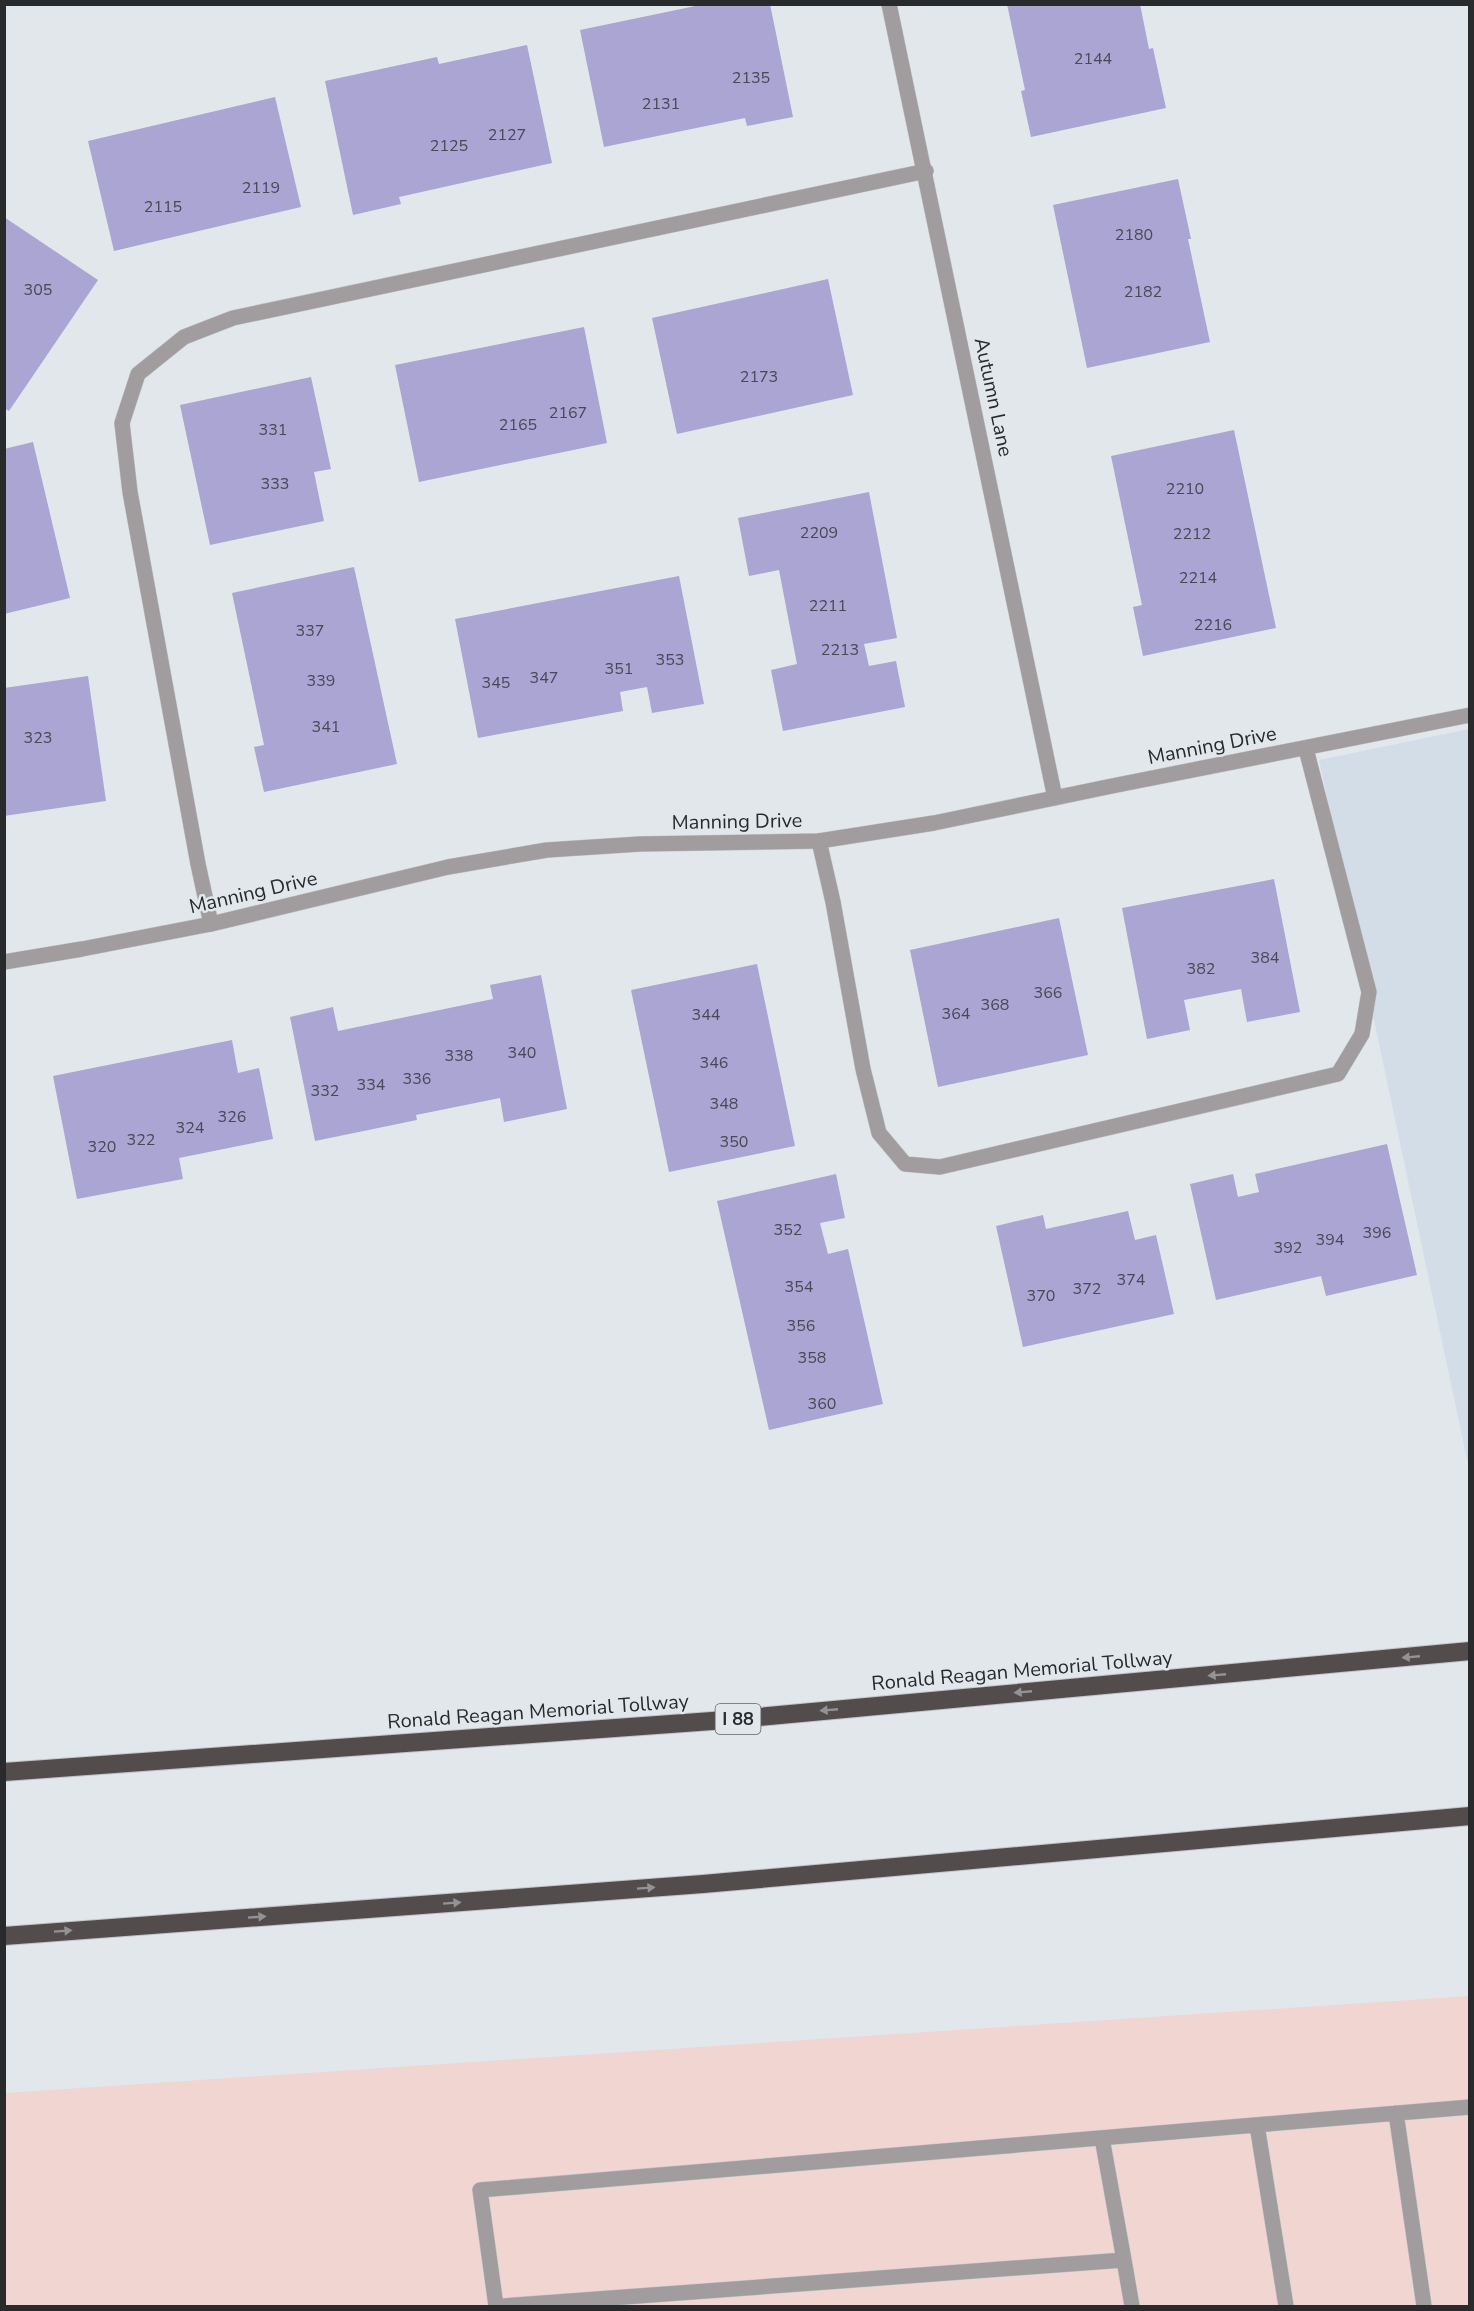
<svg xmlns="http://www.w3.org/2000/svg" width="1474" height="2311" font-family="'Nunito Sans',sans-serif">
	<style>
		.built { fill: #d3dde8 }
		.industrial { fill: #f0d5d1 }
		.building { fill: #aaa5d3 }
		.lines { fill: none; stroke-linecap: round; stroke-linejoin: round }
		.service-casing { stroke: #c1c5c9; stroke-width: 16 }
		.minor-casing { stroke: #c1c5c9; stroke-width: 16 }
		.motorway-casing { stroke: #c1c5c9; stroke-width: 20 }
		.service { stroke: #a19d9e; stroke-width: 15 }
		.minor { stroke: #a19d9e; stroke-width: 15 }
		.motorway { stroke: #534c4d; stroke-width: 18 }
		.oneway { fill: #939295 }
		.labels { text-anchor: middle; stroke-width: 5; stroke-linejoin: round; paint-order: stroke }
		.number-label { font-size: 16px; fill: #484956 }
		.shield { fill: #e2e7ec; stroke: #606366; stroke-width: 1.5 }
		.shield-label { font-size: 18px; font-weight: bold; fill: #282a2c }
		.street-label { font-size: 20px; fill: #282a2c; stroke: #e2e7ec }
	</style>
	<rect width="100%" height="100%" fill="#e2e7ec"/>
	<path class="built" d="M1469,729V1469L1319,760Z"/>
	<path class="industrial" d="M1469,1996V2306H5V2093Z"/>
	<path class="building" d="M705,4H770L793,117L747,126L745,118L604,147L580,30Z
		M1007,4H1140L1149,49L1153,48L1166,108L1031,137L1021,91L1025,90Z
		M527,45L552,163L399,197L401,204L353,215L325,81L437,57L439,64Z
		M275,97L301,207L114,251L88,141Z
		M1178,179L1191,239H1188L1210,342L1087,368L1053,205Z
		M4,217L98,280L9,411L4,408Z
		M828,279L853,395L677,434L652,318Z
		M584,327L607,443L419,482L395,365Z
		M311,377L331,469L314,472L324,521L210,545L180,405Z
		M1234,430L1276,628L1143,656L1133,607L1142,605L1111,456Z
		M33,442L70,598L4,614V449Z
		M869,492L897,638L864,644L869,666L896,661L905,707L783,731L771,670L797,664L779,570L749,576L738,518Z
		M354,567L397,764L264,792L254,747L264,745L232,593Z
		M679,576L704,704L652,713L647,687L620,692L623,711L478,738L455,619Z
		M88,676L106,801L4,816V688Z
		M1274,879L1300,1012L1247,1022L1241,989L1184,1000L1190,1030L1147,1039L1122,908Z
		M1059,918L1088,1055L938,1087L910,950Z
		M757,964L795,1146L669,1172L631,990Z
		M541,975L567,1109L504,1122L500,1098L416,1115L417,1120L315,1141L290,1017L333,1007L338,1031L493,999L490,985Z
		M232,1040L238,1073L259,1068L273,1139L179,1158L183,1179L77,1199L53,1076Z
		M1387,1144L1417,1275L1326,1296L1321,1276L1216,1300L1190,1184L1233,1174L1238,1197L1259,1192L1255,1174Z
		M836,1174L845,1218L820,1223L828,1254L848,1249L883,1404L769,1430L717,1201Z
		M1128,1211L1135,1240L1156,1235L1174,1314L1023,1347L996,1226L1043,1215L1046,1229Z"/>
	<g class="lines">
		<defs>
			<path id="service" d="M819,841L833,902L863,1069L879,1133L905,1164L940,1167L1338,1074L1362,1034L1369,992L1306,749
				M211,924L198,864L130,492L122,423L138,374L184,337L233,318L926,171
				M1396,2113L1424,2306
				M1257,2125L1286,2306
				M1102,2138L1124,2260
				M496,2306L480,2190L1470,2107
				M503,2306L1124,2260L1132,2306"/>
			<path id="minor" d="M889,4L1055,798
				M4,962L82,949L211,924L448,867L547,850L640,844L819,841L934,823L1112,786L1470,715"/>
			<path id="motorway" d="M4,1772L726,1720L1470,1651
				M4,1936L703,1884L1470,1816"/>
		</defs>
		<use href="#service" class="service-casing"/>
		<use href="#minor" class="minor-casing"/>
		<use href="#motorway" class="motorway-casing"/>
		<use href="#service" class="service"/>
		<use href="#minor" class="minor"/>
		<use href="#motorway" class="motorway"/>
	</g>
	<defs><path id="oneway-solid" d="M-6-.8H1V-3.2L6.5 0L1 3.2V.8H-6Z" transform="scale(1.5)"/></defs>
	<g class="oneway">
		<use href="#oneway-solid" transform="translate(1411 1657) rotate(175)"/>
		<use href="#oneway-solid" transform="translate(1217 1675) rotate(175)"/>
		<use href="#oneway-solid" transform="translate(1023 1692) rotate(175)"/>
		<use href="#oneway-solid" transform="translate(829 1710) rotate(175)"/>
		<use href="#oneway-solid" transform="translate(646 1888) rotate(-4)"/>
		<use href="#oneway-solid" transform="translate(452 1903) rotate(-4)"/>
		<use href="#oneway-solid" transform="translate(257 1917) rotate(-4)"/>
		<use href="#oneway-solid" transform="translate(63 1931) rotate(-4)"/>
	</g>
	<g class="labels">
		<g class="number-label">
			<text x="1093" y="64">2144</text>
			<text x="751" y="83">2135</text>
			<text x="661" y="109">2131</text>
			<text x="507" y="140">2127</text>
			<text x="449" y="151">2125</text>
			<text x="261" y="193">2119</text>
			<text x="163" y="212">2115</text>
			<text x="1134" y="240">2180</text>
			<text x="38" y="295">305</text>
			<text x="1143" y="297">2182</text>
			<text x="759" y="382">2173</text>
			<text x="568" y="418">2167</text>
			<text x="518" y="430">2165</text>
			<text x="273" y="435">331</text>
			<text x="275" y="489">333</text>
			<text x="1185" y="494">2210</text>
			<text x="819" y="538">2209</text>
			<text x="1192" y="539">2212</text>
			<text x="1198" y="583">2214</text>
			<text x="828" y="611">2211</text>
			<text x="1213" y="630">2216</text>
			<text x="310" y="636">337</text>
			<text x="840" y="655">2213</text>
			<text x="670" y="665">353</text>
			<text x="619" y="674">351</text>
			<text x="544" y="683">347</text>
			<text x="321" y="686">339</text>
			<text x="496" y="688">345</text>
			<text x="326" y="732">341</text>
			<text x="38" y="743">323</text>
			<text x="1265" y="963">384</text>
			<text x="1201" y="974">382</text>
			<text x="1048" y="998">366</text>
			<text x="995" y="1010">368</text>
			<text x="956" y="1019">364</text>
			<text x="706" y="1020">344</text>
			<text x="522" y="1058">340</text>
			<text x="459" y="1061">338</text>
			<text x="714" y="1068">346</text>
			<text x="417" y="1084">336</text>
			<text x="371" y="1090">334</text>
			<text x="325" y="1096">332</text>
			<text x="724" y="1109">348</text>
			<text x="232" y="1122">326</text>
			<text x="190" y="1133">324</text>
			<text x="141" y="1145">322</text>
			<text x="734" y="1147">350</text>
			<text x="102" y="1152">320</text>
			<text x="788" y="1235">352</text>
			<text x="1377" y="1238">396</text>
			<text x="1330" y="1245">394</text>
			<text x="1288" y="1253">392</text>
			<text x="1131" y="1285">374</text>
			<text x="799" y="1292">354</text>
			<text x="1087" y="1294">372</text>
			<text x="1041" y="1301">370</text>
			<text x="801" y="1331">356</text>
			<text x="812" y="1363">358</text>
			<text x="822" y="1409">360</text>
		</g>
		<rect class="shield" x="715.5" y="1704" width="45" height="30" rx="4.5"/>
		<g class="shield-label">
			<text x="738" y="1725">I 88</text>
		</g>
		<g class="street-label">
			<text transform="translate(994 397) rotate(78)" y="7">Autumn Lane</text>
			<text transform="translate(1212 745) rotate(-11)" y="7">Manning Drive</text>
			<text transform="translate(737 821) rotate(-1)" y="7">Manning Drive</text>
			<text transform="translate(253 892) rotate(-13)" y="7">Manning Drive</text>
			<text transform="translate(1022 1670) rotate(-5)" y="7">Ronald Reagan Memorial Tollway</text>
			<text transform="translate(538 1711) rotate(-4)" y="7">Ronald Reagan Memorial Tollway</text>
		</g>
	</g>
	<rect width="1474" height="2311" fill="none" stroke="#282a2c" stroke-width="12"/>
</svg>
